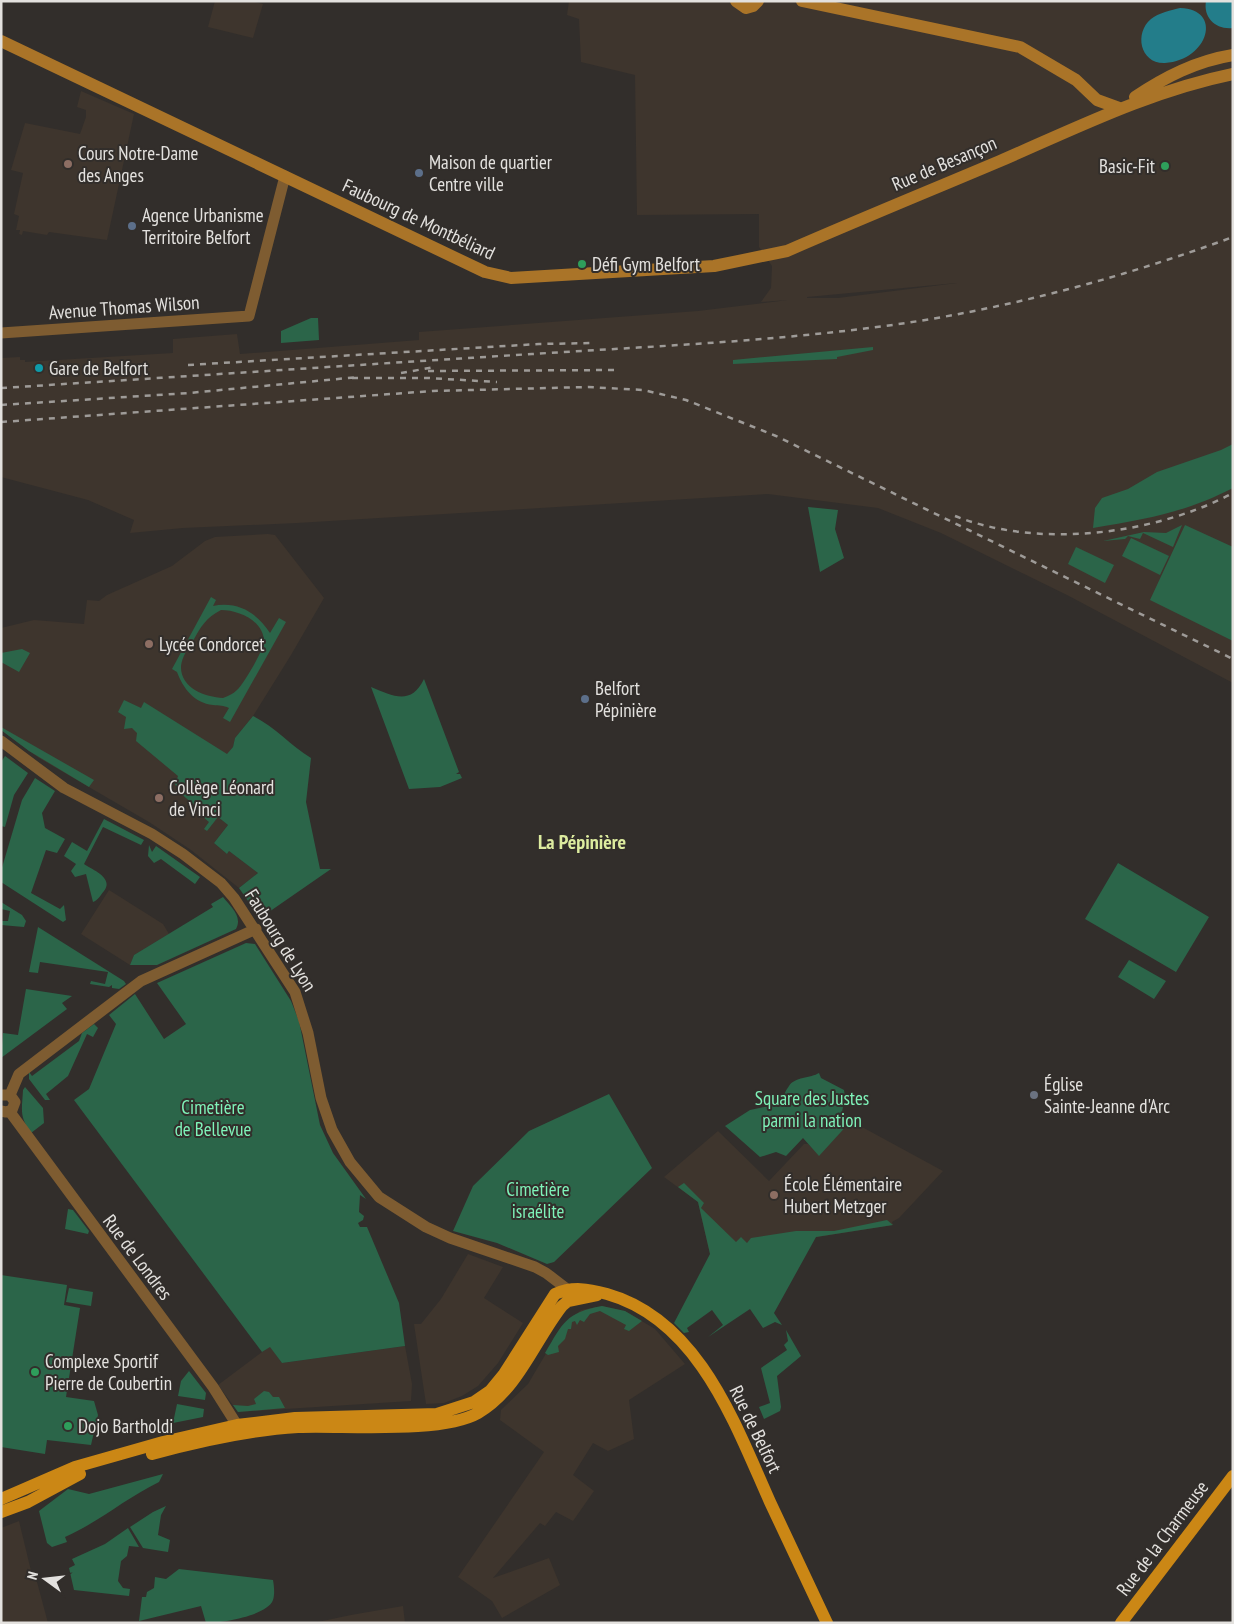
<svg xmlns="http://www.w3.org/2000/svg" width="1234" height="1624" font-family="'PT Sans Narrow',sans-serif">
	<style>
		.built { fill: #3e352d; fill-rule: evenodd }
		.green { fill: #2b6549; fill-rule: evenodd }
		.water { fill: #237d8a }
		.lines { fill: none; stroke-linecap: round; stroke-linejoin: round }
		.tertiary { stroke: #7e5c31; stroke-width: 11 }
		.secondary { stroke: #aa7428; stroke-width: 12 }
		.primary { stroke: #cb8715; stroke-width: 12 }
		.rail { stroke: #9e9b98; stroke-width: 2.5; stroke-dasharray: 6 6; stroke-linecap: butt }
		.education-dot { fill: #8d6e63; stroke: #322e2b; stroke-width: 2 }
		.leisure-dot { fill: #2e9e5b; stroke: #322e2b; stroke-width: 2 }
		.service-dot { fill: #5c6f8a; stroke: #322e2b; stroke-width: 2 }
		.culture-dot { fill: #0f9aa8; stroke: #322e2b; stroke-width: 2 }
		.worship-dot { fill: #6b7280; stroke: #322e2b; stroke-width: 2 }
		.labels { text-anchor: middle; stroke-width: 4; stroke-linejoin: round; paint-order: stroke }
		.poi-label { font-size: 19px; fill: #e3e1de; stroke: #322e2b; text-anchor: start }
		.street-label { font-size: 19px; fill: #e3e1de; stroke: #322e2b }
		.park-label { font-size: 19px; fill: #7ff3b9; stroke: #322e2b }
		.neighbourhood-label { font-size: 20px; font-weight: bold; fill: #ddec9f; stroke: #322e2b }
	</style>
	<rect width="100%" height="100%" fill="#322e2b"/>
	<path class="built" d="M215,1H251L263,4L253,38L208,27Z
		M569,1H1233V683L1067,595L941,533L878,508L768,494L297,523L183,528L130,533L134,520L88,500L1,477V358L20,357V360H25V362L173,353V339L237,334L240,354L419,340V332L698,311L788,300L761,302L771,288L772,266L759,247V214L637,215L635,75L581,62L579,19L567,15ZM957,283L838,298H807V297Z
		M81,91L134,114L107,240L49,232L47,235L23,231L22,235L19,234L20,230H16L19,216L14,214L23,173L11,170L25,123L80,134L86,117V110L77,107Z
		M268,534L275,535L324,598L291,655L253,716L235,738L233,747L224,759L218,817L228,825L214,843L227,854L229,851L258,873L239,888L191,850L149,822L39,758L1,730V628L34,620L84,624L87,600L99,601L107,595L172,566L205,541L215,537Z
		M109,890L163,924L169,934L134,955L130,965L81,934Z
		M851,1121L943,1171L899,1218L892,1222L893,1225L710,1254L698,1202L664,1177L718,1131L769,1181L804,1144H808L819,1155Z
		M468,1254L503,1267L484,1298L523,1323L498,1363L478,1386L462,1396L444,1403L426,1404L414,1324H421L441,1299Z
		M602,1306L625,1311L655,1329L685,1364L629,1400L634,1439L608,1451L593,1443L573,1475L594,1491L573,1521L556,1512L545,1526L540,1523L493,1578L549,1558L560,1585L502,1618L492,1601L458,1577L544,1452L500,1420L501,1410L528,1384L561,1328L581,1310Z
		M270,1346L282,1363L405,1346L412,1384L411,1401L238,1412L218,1385Z
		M19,1521L32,1575L37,1582L48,1623H1V1528Z
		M403,1606L405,1623H313L351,1615Z"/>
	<path class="green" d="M311,318H318L319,340L281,343V331Z
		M873,347V350L837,357V359L733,364V360Z
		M1233,444V488C1184,513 1146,519 1093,528L1095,508L1102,498L1128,489L1157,472L1221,450Z
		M808,507L838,510L835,529L844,558L820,572Z
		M1182,525L1173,547L1143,533L1140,539L1128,536L1125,539L1103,541L1144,532L1166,533Z
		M1185,525L1233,547V641L1150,600Z
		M1131,538L1169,556L1160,575L1122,556Z
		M1076,547L1114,565L1105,583L1068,564Z
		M211,597L216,600L213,606C238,601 257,613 270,633L279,618L286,622L230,722L223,718L229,708C223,705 220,706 213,705C194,703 183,688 177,672L172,669ZM221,610C239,610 264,621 264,642C263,651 243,685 237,690C233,694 228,696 223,698C205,697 180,688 181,666C182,657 188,648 193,641C201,626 206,618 221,610Z
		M22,649L30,653L19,672L1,662V653Z
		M424,679L459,772L456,774H460L462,778L440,787L409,789L371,687C393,696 411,706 424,679Z
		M124,700L141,708L144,702L227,754L233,747L235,738L253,716C275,727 290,745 311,758L306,802L320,869H331L266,914L255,911L239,888L258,873L229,851L227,854L214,843L228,825L218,817L207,831L204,829L209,822L203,817L207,816L179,792L181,788L175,785L178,776L136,741L137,733L132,728L124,729L126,717L118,712Z
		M1,727L94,780L89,787L29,751L1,730Z
		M5,756L28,773L14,795L5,827L1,826V762Z
		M35,778L55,791L42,813L45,828L65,839L57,853L46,850L31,893L60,909L64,905L66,920L63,922L1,882V871L22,800Z
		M104,819L144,840L141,845L103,827L84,864C93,870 114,878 104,891C100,896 98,900 93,902L86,874L75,877L71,871L76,864L64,856L72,842L87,851Z
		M149,845L152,852L156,846L200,877L195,884L161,859L154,863L148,856Z
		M1118,863L1209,917L1176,972L1085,919Z
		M223,897C230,906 243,916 236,929L157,965H130L134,955L213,907L211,904Z
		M1,902L22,915L26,921L24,927L1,925V921H8L10,911L1,909Z
		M38,927L124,981L126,984L119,989L112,988V985L109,987L90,984L91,981L105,984L108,972L40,962L38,973L29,972Z
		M246,943L255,944L291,1001L299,1021L320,1125L333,1153L366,1199L360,1195L359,1212L364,1216L363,1220L358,1223L360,1227H367L399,1303L405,1346L282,1363L270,1347L262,1352L74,1100L89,1089L116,1024L109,1015L135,994L164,1039L186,1024L157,983Z
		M1129,960L1166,981L1154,999L1118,977Z
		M26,989L72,996L62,1003L67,1009L1,1058L3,1033L18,1035Z
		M94,1024L98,1028L93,1037L87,1034L68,1076L46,1094L50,1100H45L29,1079V1072L32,1076L79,1041L82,1033Z
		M819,1073L821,1078L844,1090L845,1097L842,1112L851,1121L819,1156L803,1138L786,1156L776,1152L760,1157L725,1126L750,1110L779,1104C783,1098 785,1091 789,1086C794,1077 811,1078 819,1073Z
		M25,1087L43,1108L44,1123L31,1133C19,1116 22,1110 23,1090Z
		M609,1094L652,1168L554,1262L547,1264L497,1243L453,1231L473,1186L529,1131Z
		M684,1183L704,1203L701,1208L736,1242L741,1237L747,1243L751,1238L796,1231H834L887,1220L893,1225L816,1237L774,1313L782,1325L775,1322L763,1328L750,1309L708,1337L723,1325L712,1310L687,1328L689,1332L684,1333L674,1323L710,1254L698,1202L678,1187Z
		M68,1209L73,1210L89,1231L88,1234L65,1229Z
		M1,1275L67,1285L64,1305L80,1308L66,1397L94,1401L98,1415L91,1445L47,1440L45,1454L1,1447Z
		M69,1288L93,1292L91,1306L66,1302Z
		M602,1306L625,1311L642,1321L629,1331L624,1329L626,1325L600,1311L590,1314L584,1322L580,1320L577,1325L575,1321L572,1322L571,1329H568L565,1339L558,1346L559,1352L548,1355L545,1353C563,1323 565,1313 602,1306Z
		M786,1330L801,1356L777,1376L781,1407L780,1411L764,1419L759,1407L770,1403L761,1368L787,1350L784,1345L788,1341Z
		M189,1371L206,1393L205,1400L178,1396L181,1381Z
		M264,1391L269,1392L273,1397H279L285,1408L238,1412L233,1405L248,1406L256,1404L254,1399Z
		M177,1404L204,1409L203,1417L173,1423Z
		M163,1474L159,1482C126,1498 99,1522 65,1537L67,1542L52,1547L47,1543L39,1511L68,1489L89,1494Z
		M166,1506L161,1515L158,1535L170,1540L168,1552L143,1548L130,1527L153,1512Z
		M128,1528L139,1547L129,1546L127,1556L121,1561L118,1581L123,1588L130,1589L129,1596L74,1590L69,1568L75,1565L72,1559L105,1544Z
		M179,1569L273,1580C274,1586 275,1594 273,1600C267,1616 221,1623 206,1623L201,1606L139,1621L142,1597H146L147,1592L154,1588L155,1577L166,1579Z"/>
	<path class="water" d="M1206,1H1233V28C1216,30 1203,18 1206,1Z
		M1180,8C1223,9 1209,60 1165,63C1140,64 1134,33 1151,19C1158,13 1172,10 1180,8Z"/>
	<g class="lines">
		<path class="tertiary" d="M1,333L249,316L285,176
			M1,741L64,788L152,834L183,854L221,883L234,898L295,992L308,1033L321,1098L332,1130L350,1162L379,1197L426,1227L450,1238L535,1267L546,1273L567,1289V1297
			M1,1095H10L15,1102L12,1110L6,1112L1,1111
			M10,1095L19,1074L141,981L256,929
			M10,1112L213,1387L237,1425"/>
		<path class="secondary" d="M736,1L746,8L753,6L758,1
			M802,1L1020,47L1076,80L1097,100L1119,108
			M1,41L485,272L511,278L714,266L787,251C858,220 929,191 1000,161C1076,128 1150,91 1233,74
			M1135,97C1165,77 1196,61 1233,55"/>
		<path class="primary" d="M152,1454C199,1441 248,1430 298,1427C343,1425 441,1434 478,1413C518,1390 535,1340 562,1306L568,1301L597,1295
			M1,1499L75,1467L163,1442L237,1425L295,1418L437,1414L474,1402L490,1391L504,1374L555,1294C573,1286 588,1289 607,1294C699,1320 735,1424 770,1502C789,1543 808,1583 827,1623
			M1,1512L28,1502L80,1474
			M1121,1623L1233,1476"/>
		<path class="rail" d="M188,365L539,344L595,343
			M428,371L618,370
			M401,373L435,367
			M352,378H428L497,382
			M1,388C178,377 355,365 532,354C657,346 783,341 906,323C1018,306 1127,276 1233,237
			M1,405L189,393L359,377
			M1,422L433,391L588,387L643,390L686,400L776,436L1233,659
			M955,516C1038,549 1154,535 1233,493"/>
	</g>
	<g class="education-dot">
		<circle cx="68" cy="164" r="5"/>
		<circle cx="149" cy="644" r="5"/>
		<circle cx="159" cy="798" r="5"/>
		<circle cx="774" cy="1195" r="5"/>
	</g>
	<g class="leisure-dot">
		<circle cx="1165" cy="166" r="5"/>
		<circle cx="582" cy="264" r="5"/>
		<circle cx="35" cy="1372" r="5"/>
		<circle cx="68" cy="1426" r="5"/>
	</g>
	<g class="service-dot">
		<circle cx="419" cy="173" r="5"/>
		<circle cx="132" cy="226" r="5"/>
		<circle cx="585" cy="699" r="5"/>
	</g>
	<circle class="culture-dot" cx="39" cy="368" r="5"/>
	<circle class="worship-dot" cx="1034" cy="1095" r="5"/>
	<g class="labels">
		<g class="poi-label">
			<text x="78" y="160">Cours Notre-Dame<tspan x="78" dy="22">des Anges</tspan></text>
			<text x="429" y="169">Maison de quartier<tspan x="429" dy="22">Centre ville</tspan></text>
			<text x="1155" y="173" text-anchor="end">Basic-Fit</text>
			<text x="142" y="222">Agence Urbanisme<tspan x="142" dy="22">Territoire Belfort</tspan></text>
			<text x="592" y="271">Défi Gym Belfort</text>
			<text x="49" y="375">Gare de Belfort</text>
			<text x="159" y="651">Lycée Condorcet</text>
			<text x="595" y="695">Belfort<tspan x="595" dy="22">Pépinière</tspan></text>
			<text x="169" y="794">Collège Léonard<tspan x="169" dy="22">de Vinci</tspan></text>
			<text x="1044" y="1091">Église<tspan x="1044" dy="22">Sainte-Jeanne d'Arc</tspan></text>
			<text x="784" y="1191">École Élémentaire<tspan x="784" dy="22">Hubert Metzger</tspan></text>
			<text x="45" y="1368">Complexe Sportif<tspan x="45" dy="22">Pierre de Coubertin</tspan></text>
			<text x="78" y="1433">Dojo Bartholdi</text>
		</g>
		<g class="street-label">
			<text transform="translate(944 163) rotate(-23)" y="7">Rue de Besançon</text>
			<text transform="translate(419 219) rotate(25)" y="7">Faubourg de Montbéliard</text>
			<text transform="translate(124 307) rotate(-4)" y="7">Avenue Thomas Wilson</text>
			<text transform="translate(281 940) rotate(58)" y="7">Faubourg de Lyon</text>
			<text transform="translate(138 1257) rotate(53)" y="7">Rue de Londres</text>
			<text transform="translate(756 1429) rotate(64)" y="7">Rue de Belfort</text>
			<text transform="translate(1162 1538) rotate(-53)" y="7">Rue de la Charmeuse</text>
		</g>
		<g class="park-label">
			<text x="812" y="1105">Square des Justes<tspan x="812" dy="22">parmi la nation</tspan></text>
			<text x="213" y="1114">Cimetière<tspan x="213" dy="22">de Bellevue</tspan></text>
			<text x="538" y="1196">Cimetière<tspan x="538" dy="22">israélite</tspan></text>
		</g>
		<g class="neighbourhood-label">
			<text x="582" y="849">La Pépinière</text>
		</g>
	</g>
	<rect width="1234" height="1624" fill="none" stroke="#e3e1de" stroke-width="5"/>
	<g transform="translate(45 1579) rotate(285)" stroke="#322e2b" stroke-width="4" paint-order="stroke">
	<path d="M0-4L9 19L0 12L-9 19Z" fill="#e3e1de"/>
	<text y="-8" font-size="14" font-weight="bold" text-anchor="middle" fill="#e3e1de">N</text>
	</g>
</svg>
